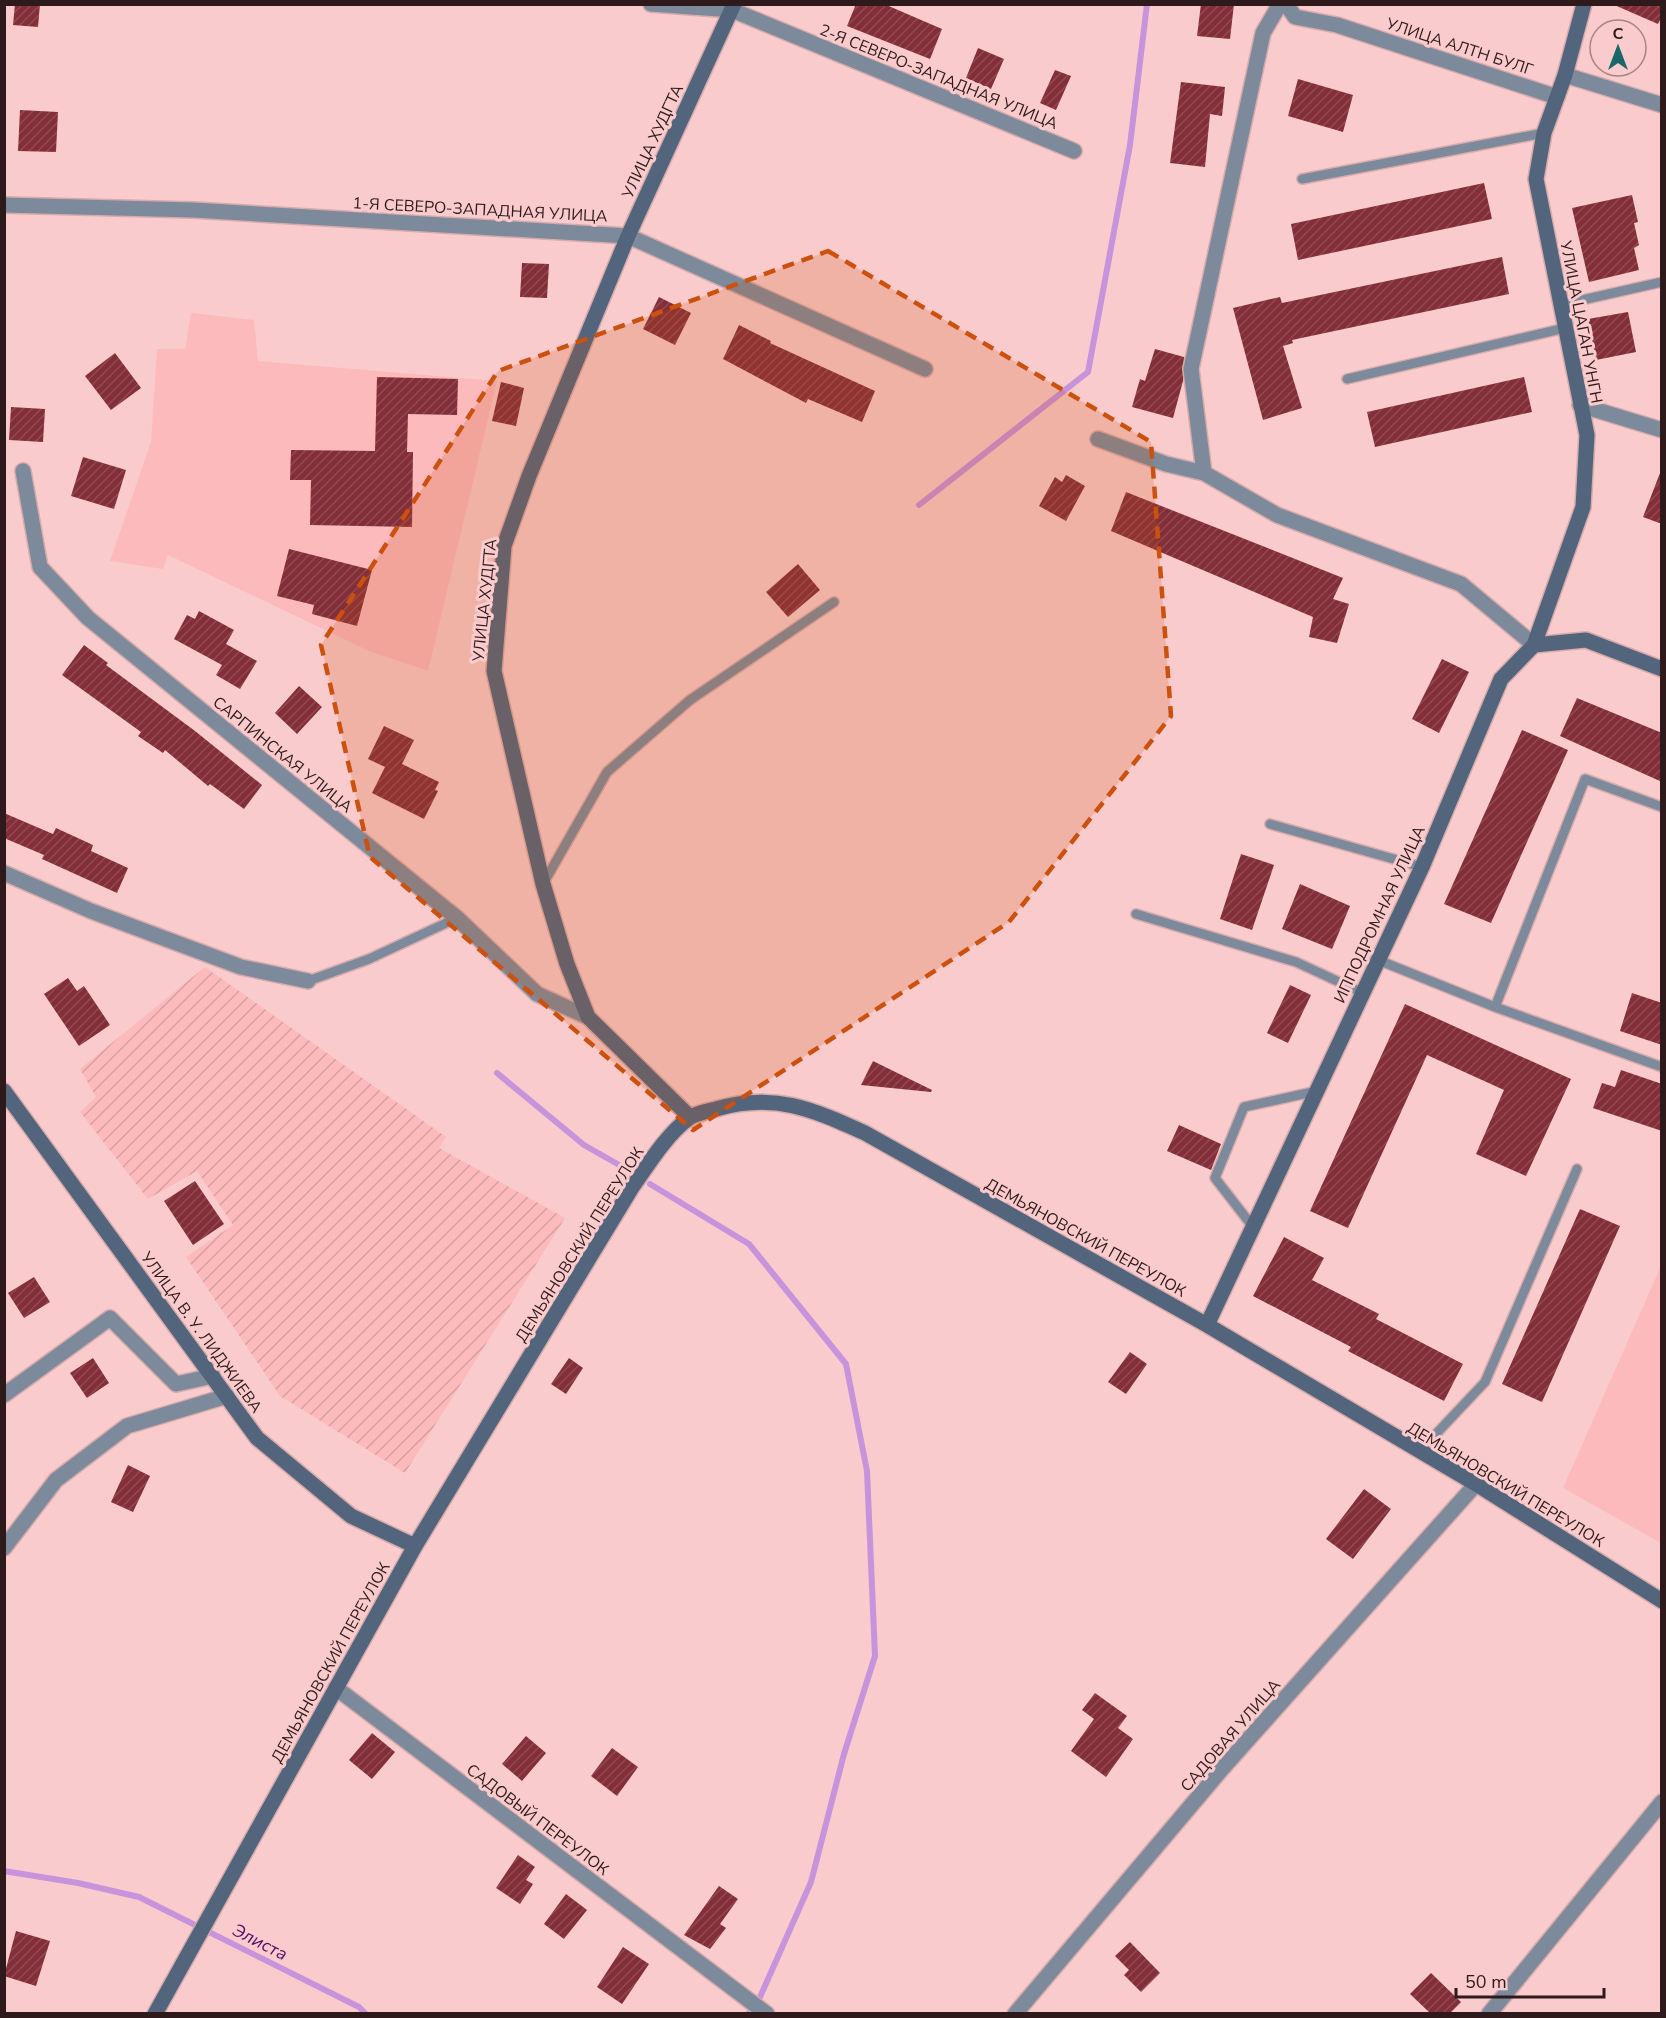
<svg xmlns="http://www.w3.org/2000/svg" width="1666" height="2018" font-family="'Nunito Sans',sans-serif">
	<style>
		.built { fill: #fcbabd }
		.industrial { fill: url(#industrial-furrows) }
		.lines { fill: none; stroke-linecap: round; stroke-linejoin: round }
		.stream { stroke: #c793db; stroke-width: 6 }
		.building { fill: url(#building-hatch) }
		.lane-casing { stroke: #d5abac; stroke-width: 12 }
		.street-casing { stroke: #d5abac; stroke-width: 18 }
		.secondary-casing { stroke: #d5abac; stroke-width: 18 }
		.lane { stroke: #7d8a9b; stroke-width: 9 }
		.street { stroke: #7d8a9b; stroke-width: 15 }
		.secondary { stroke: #52657d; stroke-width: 15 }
		.marked { fill: #cc500e; fill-opacity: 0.2; stroke: #cc500e; stroke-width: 4.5; stroke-dasharray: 12 8; stroke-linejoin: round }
		.labels { text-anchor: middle; stroke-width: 6; stroke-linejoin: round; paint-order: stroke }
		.street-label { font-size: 16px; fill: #2f1a1b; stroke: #facbcc }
		.water-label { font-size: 18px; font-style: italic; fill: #531068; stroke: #facbcc }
	</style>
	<defs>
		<pattern id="industrial-furrows" width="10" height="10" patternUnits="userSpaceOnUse" patternTransform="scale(1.5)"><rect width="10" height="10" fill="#fcbabd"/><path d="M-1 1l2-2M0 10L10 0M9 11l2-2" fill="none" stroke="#d89fa2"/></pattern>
		<pattern id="building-hatch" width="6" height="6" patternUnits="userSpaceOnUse" patternTransform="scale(1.5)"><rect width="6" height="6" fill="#832e38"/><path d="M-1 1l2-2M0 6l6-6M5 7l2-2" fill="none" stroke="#8f4a52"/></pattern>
	</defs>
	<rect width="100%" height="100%" fill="#facbcc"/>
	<path class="built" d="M191,313L254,320L258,361L497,381L428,671L369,651L168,555L163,569L110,561L151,442L157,349H185Z
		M1661,1266V1543L1563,1488Z"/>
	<path class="industrial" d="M205,967L446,1137L439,1148L565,1218L405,1473L280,1396L186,1257L233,1225L197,1171L148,1199L80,1112L96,1097L80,1069Z"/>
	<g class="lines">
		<path class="stream" d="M919,505L1088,372L1130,145L1147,4
			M497,1073L584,1145L621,1166
			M650,1184L749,1244L846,1364L867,1471L875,1656L844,1754L811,1882L757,2004L748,2014
			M4,1871L78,1883L139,1897L359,2007L366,2014"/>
	</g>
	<path class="building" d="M15,4H40L38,27L13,25Z
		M856,4H884L942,29L930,59L847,26Z
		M1201,4H1234L1230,39L1197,36Z
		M1612,4H1662V16L1658,24Z
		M978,48L1004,59L991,89L966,78Z
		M1055,70L1071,76L1056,110L1040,103Z
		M1298,79L1353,95L1343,132L1288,116Z
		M1181,82L1225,87L1222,116L1210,114L1205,167L1170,163Z
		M20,110L58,112L56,152L18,151Z
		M1484,183L1492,219L1298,260L1291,224Z
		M1632,195L1638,222L1634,223L1639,245L1634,248L1639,270L1589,282L1572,208Z
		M1502,257L1509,294L1292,340L1293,343L1283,346L1302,408L1263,420L1233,308L1280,297L1282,303Z
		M522,263L549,264L547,298L520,297Z
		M659,297L691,313L675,345L643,329Z
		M1628,312L1636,352L1596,360L1588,319Z
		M739,325L771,341L770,343L875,391L862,422L808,399L806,403L723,359Z
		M1155,349L1184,357L1183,381L1173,418L1132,407L1140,379L1145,381Z
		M115,353L141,388L111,410L85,376Z
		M377,377L458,379L457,415L408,414L407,452H413L412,527L310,525L311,480H290L291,450L375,451Z
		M1524,377L1532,412L1375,447L1367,412Z
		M501,382L524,388L516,426L492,421Z
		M11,407L45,409L43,442L9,440Z
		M83,457L126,470L114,509L71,496Z
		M1660,473H1662V524L1643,517Z
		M1066,475L1085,486L1066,521L1039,506L1055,477L1062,482Z
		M1126,492L1343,578L1333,599L1349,604L1337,643L1309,637L1313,617L1111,531Z
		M289,549L372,570L357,626L312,614L314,605L277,596Z
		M798,564L820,590L788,617L766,592Z
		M199,611L234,630L226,644L257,661L240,689L216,675L222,665L174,639L187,615L195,619Z
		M84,645L108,663L106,665L195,731L262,785L244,809L210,784L208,786L165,750L163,753L138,736L141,732L62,675Z
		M1442,659L1469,672L1439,733L1412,719Z
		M299,686L322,707L297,734L275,713Z
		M1577,698L1662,733V782L1560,736Z
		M384,726L414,740L402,764L439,782L435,790L438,791L424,819L372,793L385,767L368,759Z
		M1522,730L1568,750L1491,923L1444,904Z
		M4,813L53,834L56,828L93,845L91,851L128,868L117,893L42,859L44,855L4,838Z
		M1241,854L1274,865L1252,930L1220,919Z
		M1300,884L1350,906L1332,949L1282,929Z
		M68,978L77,991L84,986L110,1025L79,1046L44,994Z
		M1290,985L1311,995L1288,1043L1267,1033Z
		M1632,993L1662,1003V1045L1620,1031Z
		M1405,1004L1571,1079L1526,1176L1476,1154L1504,1090L1427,1055L1348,1228L1310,1211Z
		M873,1061L932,1090L931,1092L861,1085Z
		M1621,1070L1662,1084V1131L1593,1108L1602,1083L1615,1087Z
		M1179,1125L1221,1144L1211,1170L1167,1151Z
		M195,1181L224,1224L193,1245L164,1201Z
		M1580,1209L1620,1226L1542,1402L1502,1384Z
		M1284,1237L1324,1258L1312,1280L1379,1314L1376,1319L1463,1364L1444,1401L1348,1351L1351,1347L1253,1296Z
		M34,1277L50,1302L24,1318L8,1293Z
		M1130,1352L1147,1364L1126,1394L1108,1382Z
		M93,1358L109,1383L87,1398L70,1373Z
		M569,1358L583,1368L566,1394L551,1384Z
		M128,1465L150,1476L133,1512L111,1502Z
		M1364,1489L1391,1509L1353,1559L1326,1539Z
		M1095,1693L1127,1716L1118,1728L1133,1739L1106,1777L1071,1751L1094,1719L1082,1710Z
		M372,1733L395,1752L372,1779L349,1760Z
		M526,1736L546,1753L522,1781L502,1764Z
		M612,1748L638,1767L617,1796L591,1776Z
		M518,1855L535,1867L526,1880L533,1884L520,1904L496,1888Z
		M719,1886L738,1899L720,1924L726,1928L710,1949L684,1935Z
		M566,1894L587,1910L564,1939L544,1924Z
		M16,1931L50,1941L36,1986L4,1976Z
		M1130,1942L1160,1973L1141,1992L1124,1975L1129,1970L1115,1956Z
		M623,1947L649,1964L622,2004L597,1987Z
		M1431,1973L1461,2002L1450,2013H1430L1410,1994Z"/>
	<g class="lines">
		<defs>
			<path id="lane" d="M1302,179L1544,133
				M1560,305L1662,282
				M1347,379L1565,328
				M1270,824L1422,867
				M543,884L607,772L690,700L834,602
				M1136,914L1296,962L1363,993
				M1378,960L1495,1007L1662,1067
				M308,981L369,959L457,918
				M1495,1007L1585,779L1662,807
				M1253,1227L1215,1178L1244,1107L1317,1091
				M1419,1452L1485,1382L1577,1169"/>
			<path id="street" d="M651,4L732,10L1074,151
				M1280,4L1263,33L1191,369L1204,473L1277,515L1461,584L1534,645
				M1286,4L1295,17L1337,25L1557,97
				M1565,75L1662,105
				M4,205L193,210L628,236L925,369
				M1580,405L1662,430
				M1098,439L1166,464L1204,473
				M23,471L40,567L88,618L457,918L537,994L588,1017
				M4,873L91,911L241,967L308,981
				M4,1395L110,1318L176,1384L213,1376
				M4,1548L56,1480L127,1426L227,1396
				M336,1688L767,2014
				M1015,2014L1221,1770L1476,1484
				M1489,2014L1662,1802"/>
			<path id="secondary" d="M1534,645L1583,507L1587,435L1536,179L1544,133L1565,75L1584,4
				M4,1091L257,1438L351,1516L415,1546
				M690,1117L588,1017L567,964L543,884L494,671L504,546L529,476L628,236L734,4
				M1207,1325L1422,867L1501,679L1534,645L1586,640L1662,669
				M155,2014L415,1546L631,1189C648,1165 666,1135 689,1118C696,1113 708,1111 716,1109C774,1092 812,1109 865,1133L1207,1325L1476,1484L1662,1601"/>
		</defs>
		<use href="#lane" class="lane-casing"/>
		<use href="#street" class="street-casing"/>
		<use href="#secondary" class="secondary-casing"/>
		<use href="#lane" class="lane"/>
		<use href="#street" class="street"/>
		<use href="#secondary" class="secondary"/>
	</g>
	<path class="marked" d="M828,251L1151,442L1171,716L1009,922L693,1130L370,857L321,645L498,371Z"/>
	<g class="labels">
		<g class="street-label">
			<text transform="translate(1460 46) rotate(18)" y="6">УЛИЦА АЛТН БУЛГ</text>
			<text transform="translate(939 76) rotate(22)" y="6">2-Я СЕВЕРО-ЗАПАДНАЯ УЛИЦА</text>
			<text transform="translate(652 141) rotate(-65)" y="6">УЛИЦА ХУДГТА</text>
			<text transform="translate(480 209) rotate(3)" y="6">1-Я СЕВЕРО-ЗАПАДНАЯ УЛИЦА</text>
			<text transform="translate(1582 322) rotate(79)" y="6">УЛИЦА ЦАГАН УНГН</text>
			<text transform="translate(484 600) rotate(-84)" y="6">УЛИЦА ХУДГТА</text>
			<text transform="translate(283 754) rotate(39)" y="6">САРПИНСКАЯ УЛИЦА</text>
			<text transform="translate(1379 914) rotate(-65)" y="6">ИППОДРОМНАЯ УЛИЦА</text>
			<text transform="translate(1086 1237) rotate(29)" y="6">ДЕМЬЯНОВСКИЙ ПЕРЕУЛОК</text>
			<text transform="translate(579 1244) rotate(-58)" y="6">ДЕМЬЯНОВСКИЙ ПЕРЕУЛОК</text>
			<text transform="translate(202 1332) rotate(54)" y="6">УЛИЦА В. У. ЛИДЖИЕВА</text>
			<text transform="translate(1506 1484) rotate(31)" y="6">ДЕМЬЯНОВСКИЙ ПЕРЕУЛОК</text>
			<text transform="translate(330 1662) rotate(-61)" y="6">ДЕМЬЯНОВСКИЙ ПЕРЕУЛОК</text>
			<text transform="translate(1230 1735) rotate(-49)" y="6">САДОВАЯ УЛИЦА</text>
			<text transform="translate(538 1819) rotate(37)" y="6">САДОВЫЙ ПЕРЕУЛОК</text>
		</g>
		<g class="water-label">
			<text transform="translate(260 1942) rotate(27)" y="6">Элиста</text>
		</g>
	</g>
	<rect width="1666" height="2018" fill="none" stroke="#2f1a1b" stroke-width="12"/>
	<g transform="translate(1618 48)"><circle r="28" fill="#facbcc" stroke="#a98485" stroke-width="1.5"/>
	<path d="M0-4.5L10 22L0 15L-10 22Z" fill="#196768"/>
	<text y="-9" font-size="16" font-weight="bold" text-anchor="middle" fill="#2f1a1b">С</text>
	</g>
	<path d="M1456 1988v9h148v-9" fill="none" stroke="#2f1a1b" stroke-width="3"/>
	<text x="1465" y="1988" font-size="18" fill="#2f1a1b" stroke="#facbcc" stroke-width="4.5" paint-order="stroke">50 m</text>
</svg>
